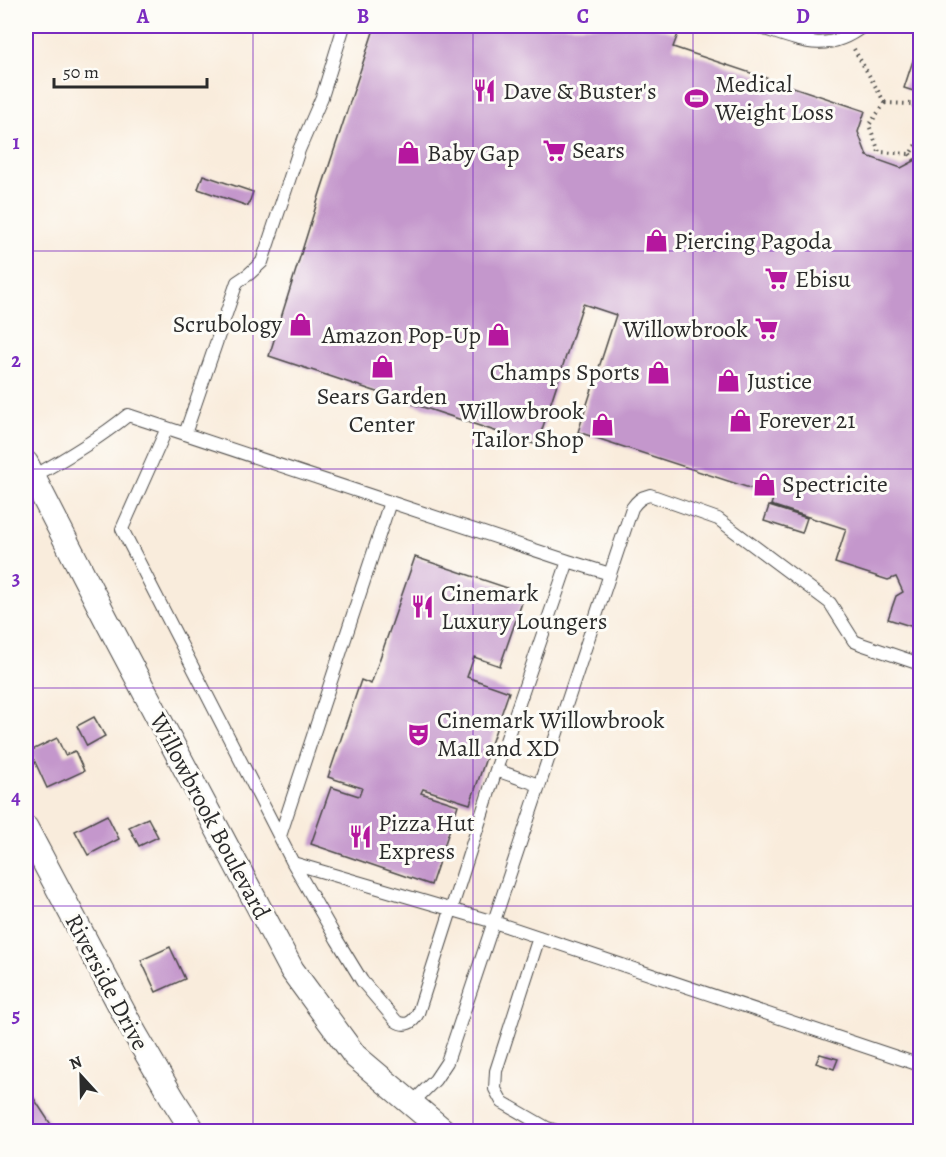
<svg xmlns="http://www.w3.org/2000/svg" width="946" height="1157" font-family="Alegreya,serif">
	<style>
		.building { fill: #c497cc }
		.lines { fill: none; stroke-linecap: round; stroke-linejoin: round }
		.service-casing { stroke: #4a4846; stroke-width: 14 }
		.minor-casing { stroke: #4a4846; stroke-width: 26 }
		.path { stroke: #4a4846; stroke-width: 4; stroke-dasharray: 1.5 4.5; stroke-linecap: butt }
		.service { stroke: #fff; stroke-width: 12 }
		.minor { stroke: #fff; stroke-width: 24 }
		.grid { fill: none; stroke: #7b2cbf; stroke-width: 1.5; stroke-opacity: 0.55 }
		.labels { text-anchor: middle; stroke-width: 6; stroke-linejoin: round; paint-order: stroke }
		.poi-label { font-size: 24px; fill: #2b2b2b; stroke: #fdfcf7; text-anchor: start }
		.street-label { font-size: 24px; fill: #2b2b2b; stroke: #fdfcf7 }
		.neatline { fill: none; stroke: #7b2cbf; stroke-width: 2 }
		.grid-label { font-size: 20px; text-anchor: middle; font-weight: bold; fill: #7b2cbf }
	</style>
	<rect width="100%" height="100%" fill="#fdfcf7"/>
	<filter id="ink" filterUnits="userSpaceOnUse"><feTurbulence type="fractalNoise" baseFrequency=".0167" numOctaves="2"/><feDisplacementMap in="SourceGraphic" scale="12" xChannelSelector="R" yChannelSelector="G"/><feConvolveMatrix kernelMatrix="1 2 1 2 8 2 1 2 1" color-interpolation-filters="sRGB"/></filter>
	<filter id="wash" filterUnits="userSpaceOnUse"><feTurbulence type="fractalNoise" baseFrequency=".008" numOctaves="4" result="noise"/><feDisplacementMap in="SourceGraphic" scale="24" xChannelSelector="R" yChannelSelector="G"/><feGaussianBlur stdDeviation="1.35" result="paint"/><feColorMatrix in="noise" values="0 0 0 0 0 0 0 0 0 0 0 0 0 0 0 0 0 1.4 0 .05"/><feComposite in="paint" operator="in"/></filter>
	<g filter="url(#wash)">
		<rect width="100%" height="100%" fill="#f9ecdc"/>
		<g id="blocks">
			<path class="building" d="M375,26H651L678,34L673,47L865,111L858,132L867,156L901,168L920,158V629L888,619L896,596L903,592L896,577L888,580L835,563L846,529L771,505L774,496L578,432L616,315L583,304L537,445L269,356L321,190Z
				M920,39V93L904,88Z
				M203,175L253,192L248,206L198,189Z
				M769,506L807,518L802,533L764,521Z
				M415,557L525,594L500,666L474,657L467,677L509,692L470,804L423,789L421,793L458,805L431,885L311,844L331,787L359,796L362,788L328,777L361,680L371,684Z
				M94,717L105,736L87,746L77,726Z
				M57,738L65,755L75,751L84,771L47,788L30,751Z
				M107,815L119,839L88,855L75,831Z
				M148,818L158,837L139,846L129,827Z
				M170,947L185,979L156,992L141,960Z
				M820,1054L838,1059L834,1069L816,1063Z
				M29,1091L52,1126L44,1132H26V1093Z"/>
		</g>
	</g>
	<g filter="url(#ink)">
		<use href="#blocks" fill-opacity="0" stroke="#4a4846" stroke-width="1.5"/>
		<g class="lines">
			<defs>
				<path id="service" d="M756,26C797,39 825,56 863,26
					M167,428L122,529L293,863L337,940L362,981L396,1021C405,1027 413,1023 418,1013L496,770L568,561
					M185,434L237,282L249,274L262,262L299,150L322,97L344,26
					M32,477C67,458 97,440 128,415L568,561L610,574
					M496,770L539,785
					M280,836L390,502
					M293,863L494,922L920,1065
					M539,937L496,1071L495,1089L502,1102L547,1128L560,1132
					M411,1104L435,1080L447,1062L632,508C637,501 641,497 650,495L718,519L830,603L854,641L861,644L920,664"/>
				<path id="minor" d="M26,463L106,619L292,970L355,1056L445,1132
					M26,828L134,1032L173,1099L194,1132"/>
			</defs>
			<use href="#service" class="service-casing"/>
			<use href="#minor" class="minor-casing"/>
			<path class="path" d="M854,49L885,103
				M885,103L869,125L879,152L910,154L920,138
				M885,103L913,104L920,120
				M910,154L915,161"/>
			<use href="#service" class="service"/>
			<use href="#minor" class="minor"/>
		</g>
	</g>
	<path class="grid" d="M253,26V1132M473,26V1132M693,26V1132M26,251H920M26,469H920M26,688H920M26,906H920"/>
	<defs>
		<symbol id="restaurant-bare" viewBox="-9 -9 18 18"><path d="M-5-6h1v4h1v-4h1v4h1v-4h1v5L-1.5 .5V6h-2V.5L-5-1ZM5-6V6H3V1.5H1.5Q1.5-4 5-6Z" fill="#b5179e" stroke="#fdfcf7" stroke-width="2.5" paint-order="stroke"/></symbol>
		<symbol id="stadium-bare" viewBox="-9 -9 18 18"><path d="M0-5a6.5 5 0 1 0 0 10a6.5 5 0 1 0 0-10ZM-3.5-1.8h7v3.6h-7Z" fill="#b5179e" stroke="#fdfcf7" stroke-width="2.5" paint-order="stroke"/></symbol>
		<symbol id="supermarket-bare" viewBox="-9 -9 18 18"><path d="M-6-5.5h2.5l.6 2H6L4.5 2H-2.5L-4.4-4H-6ZM-1.5 3.2a1.3 1.3 0 1 0 .1 0ZM3 3.2a1.3 1.3 0 1 0 .1 0Z" fill="#b5179e" stroke="#fdfcf7" stroke-width="2.5" paint-order="stroke"/></symbol>
		<symbol id="shop-bare" viewBox="-9 -9 18 18"><path d="M-5-2.5h2.3a2.7 3.5 0 0 1 5.4 0H5L5.5 6h-11ZM-1.5-2.5h3a1.5 2.3 0 0 0-3 0Z" fill="#b5179e" stroke="#fdfcf7" stroke-width="2.5" paint-order="stroke"/></symbol>
		<symbol id="theatre-bare" viewBox="-9 -9 18 18"><path d="M-5-5.5Q0-4 5-5.5V0Q5 5 0 6Q-5 5-5 0ZM-3.3-2.5H-1v1.5H-3.3ZM1-2.5H3.3v1.5H1ZM-2.8 1Q0 5.5 2.8 1Z" fill="#b5179e" stroke="#fdfcf7" stroke-width="2.5" paint-order="stroke"/></symbol>
	</defs>
	<g fill-rule="evenodd">
		<use href="#restaurant-bare" x="468" y="74" width="33" height="33"/>
		<use href="#stadium-bare" x="680" y="82" width="33" height="33"/>
		<use href="#supermarket-bare" x="538" y="134" width="33" height="33"/>
		<use href="#shop-bare" x="392" y="136" width="33" height="33"/>
		<use href="#shop-bare" x="640" y="224" width="33" height="33"/>
		<use href="#supermarket-bare" x="760" y="262" width="33" height="33"/>
		<use href="#shop-bare" x="284" y="308" width="33" height="33"/>
		<use href="#supermarket-bare" x="750" y="312" width="33" height="33"/>
		<use href="#shop-bare" x="482" y="318" width="33" height="33"/>
		<use href="#shop-bare" x="366" y="350" width="33" height="33"/>
		<use href="#shop-bare" x="642" y="356" width="33" height="33"/>
		<use href="#shop-bare" x="712" y="364" width="33" height="33"/>
		<use href="#shop-bare" x="724" y="404" width="33" height="33"/>
		<use href="#shop-bare" x="586" y="408" width="33" height="33"/>
		<use href="#shop-bare" x="748" y="468" width="33" height="33"/>
		<use href="#restaurant-bare" x="406" y="590" width="33" height="33"/>
		<use href="#theatre-bare" x="402" y="718" width="33" height="33"/>
		<use href="#restaurant-bare" x="344" y="820" width="33" height="33"/>
	</g>
	<g class="labels">
		<g class="poi-label">
			<text x="715" y="92">Medical<tspan x="715" dy="28">Weight Loss</tspan></text>
			<text x="503" y="99">Dave &amp; Buster's</text>
			<text x="572" y="158">Sears</text>
			<text x="427" y="161">Baby Gap</text>
			<text x="674" y="249">Piercing Pagoda</text>
			<text x="795" y="287">Ebisu</text>
			<text x="282" y="332" text-anchor="end">Scrubology</text>
			<text x="748" y="337" text-anchor="end">Willowbrook</text>
			<text x="481" y="343" text-anchor="end">Amazon Pop-Up</text>
			<text x="640" y="380" text-anchor="end">Champs Sports</text>
			<text x="747" y="389">Justice</text>
			<text x="382" y="404" text-anchor="middle">Sears Garden<tspan x="382" dy="28">Center</tspan></text>
			<text x="584" y="419" text-anchor="end">Willowbrook<tspan x="584" dy="28">Tailor Shop</tspan></text>
			<text x="758" y="428">Forever 21</text>
			<text x="782" y="492">Spectricite</text>
			<text x="441" y="601">Cinemark<tspan x="441" dy="28">Luxury Loungers</tspan></text>
			<text x="437" y="728">Cinemark Willowbrook<tspan x="437" dy="28">Mall and XD</tspan></text>
			<text x="378" y="831">Pizza Hut<tspan x="378" dy="28">Express</tspan></text>
		</g>
		<g class="street-label">
			<text transform="translate(210 816) rotate(62)" y="8">Willowbrook Boulevard</text>
			<text transform="translate(107 982) rotate(62)" y="8">Riverside Drive</text>
		</g>
	</g>
	<rect width="946" height="1157" fill="none" stroke="#fdfcf7" stroke-width="66"/>
	<g transform="translate(81 1076) rotate(338)" stroke="#fdfcf7" stroke-width="4.5" paint-order="stroke">
	<path d="M0-4.5L10 22L0 15L-10 22Z" fill="#2b2b2b"/>
	<text y="-9" font-size="16" font-weight="bold" text-anchor="middle" fill="#2b2b2b">N</text>
	</g>
	<path d="M54 78v9h153v-9" fill="none" stroke="#2b2b2b" stroke-width="3"/>
	<text x="63" y="78" font-size="18" fill="#2b2b2b" stroke="#fdfcf7" stroke-width="4.5" paint-order="stroke">50 m</text>
	<rect x="33" y="33" width="880" height="1091" class="neatline"/>
	<g class="grid-label">
		<text x="143" y="23">A</text>
		<text x="363" y="23">B</text>
		<text x="583" y="23">C</text>
		<text x="803" y="23">D</text>
		<text x="16" y="149">1</text>
		<text x="16" y="367">2</text>
		<text x="16" y="585">3</text>
		<text x="16" y="804">4</text>
		<text x="16" y="1022">5</text>
	</g>
</svg>
